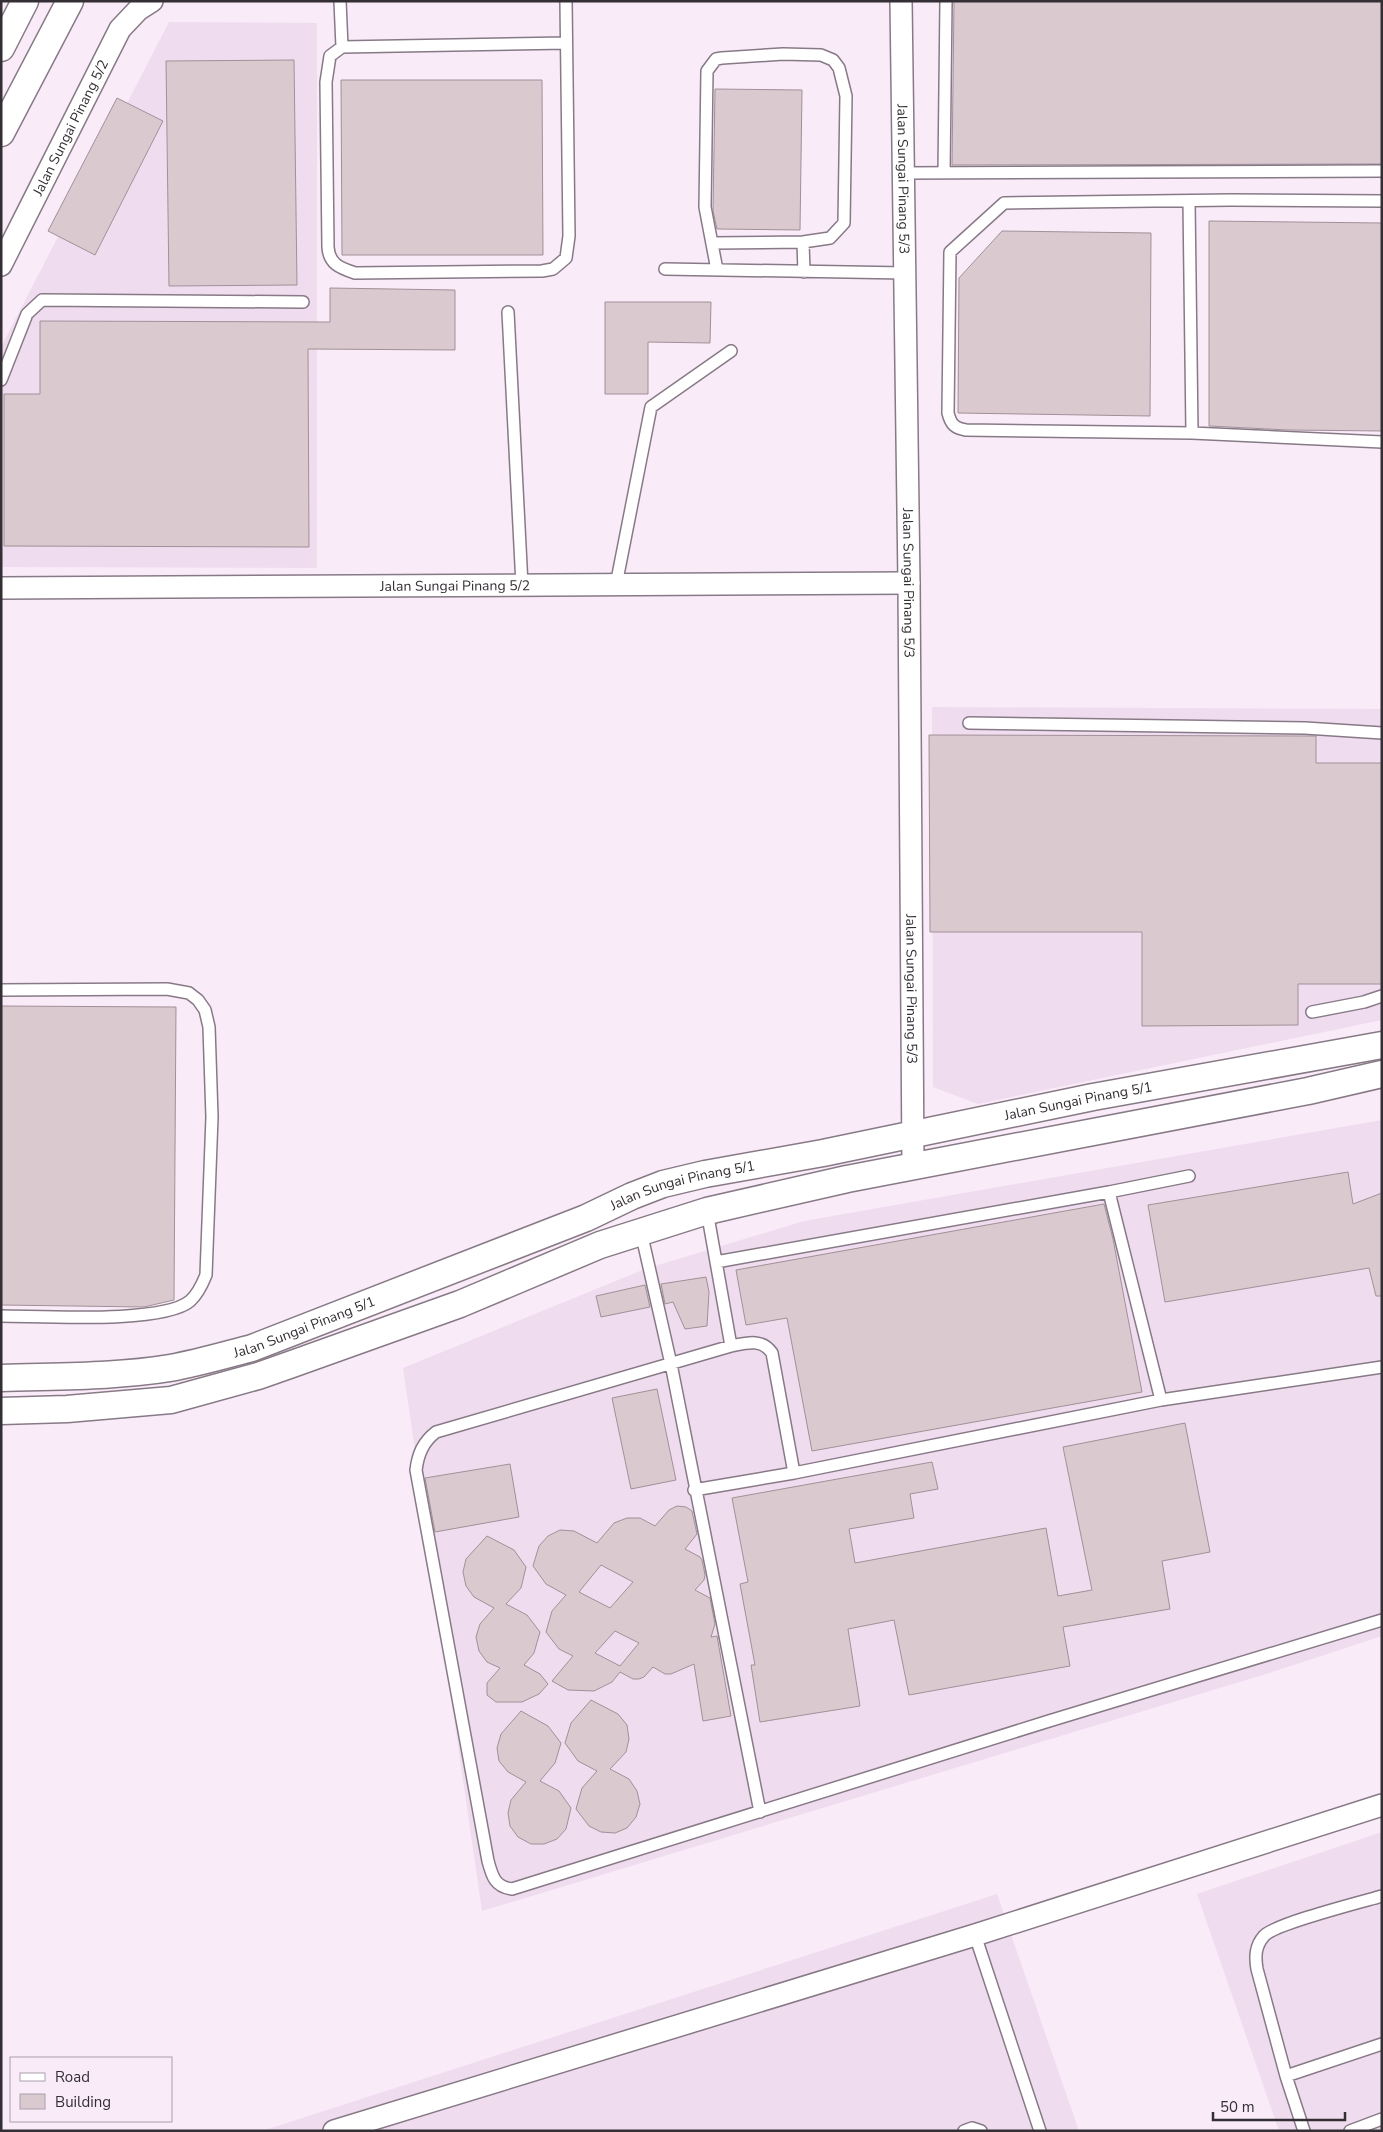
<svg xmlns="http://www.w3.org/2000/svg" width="1383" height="2132" font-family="'Nunito Sans',sans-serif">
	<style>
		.built { fill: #f0dcef }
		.building { fill: #dbc9d0; stroke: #a19097; fill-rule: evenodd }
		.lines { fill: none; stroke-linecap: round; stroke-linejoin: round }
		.service-casing { stroke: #877a86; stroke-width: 14 }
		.minor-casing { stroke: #877a86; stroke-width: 24 }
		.tertiary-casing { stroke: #877a86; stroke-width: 29 }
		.service { stroke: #fff; stroke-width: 11 }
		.minor { stroke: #fff; stroke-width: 21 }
		.tertiary { stroke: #fff; stroke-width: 26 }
		.labels { text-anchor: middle; stroke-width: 4; stroke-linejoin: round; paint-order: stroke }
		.street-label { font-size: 14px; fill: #342f34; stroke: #f9ebf8 }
	</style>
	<rect width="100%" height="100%" fill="#f9ebf8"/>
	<path class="built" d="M169,22L317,23V568L1,567V347Z
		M932,707L1382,709V1020L978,1104L933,1087Z
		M1382,1120V1636L1266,1674L482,1911L403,1368L645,1269L804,1221Z
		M1382,1832V2131H1279L1197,1894Z
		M997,1894L1079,2131H262Z"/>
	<path class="building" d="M954,1H1382V164L952,165Z
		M294,60L297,285L169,286L166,61Z
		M341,80H542L543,255H342Z
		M715,89L802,90L800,230L717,229L713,211Z
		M117,98L163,121L95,255L48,231Z
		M1209,221L1382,223V431L1288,430L1209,426Z
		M1002,231L1151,233L1150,416L958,413L959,278Z
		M330,288L455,290V350L308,349L309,547L4,546V394H40V321L330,322Z
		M605,302H711L710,343L648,342V394H605Z
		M929,735L1305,736H1316V763H1382V984H1298V1025L1142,1026V932H930Z
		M1,1006L176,1007L174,1300L144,1307L1,1305Z
		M1348,1172L1353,1204L1382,1193V1296H1376L1369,1268L1165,1302L1148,1205Z
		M1104,1204L1113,1239L1142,1392L812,1451L787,1318L746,1325L736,1270Z
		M706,1277L709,1292L707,1326L685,1329L673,1302L665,1304L661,1284Z
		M645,1285L650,1307L601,1317L596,1296Z
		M657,1389L676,1480L631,1489L612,1398Z
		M1185,1423L1210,1552L1162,1561L1170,1609L1063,1627L1070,1666L909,1695L894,1620L848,1629L860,1706L760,1722L751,1665H755L740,1584L748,1582L732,1498L932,1462L938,1489L910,1494L914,1518L849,1529L855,1563L1046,1528L1058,1596L1092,1590L1063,1447Z
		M510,1464L519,1517L435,1532L425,1478Z
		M677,1506L686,1507L692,1511L697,1534L685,1549L700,1557L702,1560L705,1575L704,1580L695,1590L710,1598L715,1624L711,1637L717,1636L731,1716L703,1721L694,1664L671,1674H665L653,1667L644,1677L639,1679H633L620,1672L612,1682L594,1691L568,1690L552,1681L573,1656L559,1649L546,1632L552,1611L566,1595L546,1584L533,1566L539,1546L548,1536L560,1530L574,1531L597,1543L614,1523L627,1518H640L655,1526L669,1510ZM601,1565L633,1582L610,1608L579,1592ZM615,1631L639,1643L620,1666L595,1653Z
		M487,1536L514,1550L526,1567L521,1588L506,1604L527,1615L540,1632L534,1653L524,1665L540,1674L548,1684L539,1694L522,1702H496L487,1695V1683L500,1668L487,1662L479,1651L476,1637L480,1624L494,1608L474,1597L466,1586L463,1572L466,1559Z
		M591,1700L618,1714L627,1725L629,1739L626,1752L610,1769L629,1779L637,1791L640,1804L636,1817L627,1828L615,1833L601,1832L589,1826L576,1809L582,1788L597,1771L578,1761L565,1743L571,1723Z
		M521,1711L548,1726L561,1743L555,1763L540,1781L559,1791L571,1808L566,1829L557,1839L544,1844H531L518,1837L510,1826L508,1813L511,1800L526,1782L508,1772L499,1761L497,1748L501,1734Z"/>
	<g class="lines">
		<defs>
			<path id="service" d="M340,1L342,47
				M566,1L569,236L566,258L553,269L542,271L355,273C340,268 329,264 328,247L326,82L330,56L342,47L566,43
				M903,173L1382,171
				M944,173L946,1
				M1189,201L1192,433
				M1382,201L1231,200L1004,203L950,252L948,413C951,425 955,428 966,430L1192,433L1382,442
				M803,242L804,272
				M713,243L803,242L830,238L844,223L846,96L839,68L833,60L821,55L783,54L722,58L716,59L707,71L705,207L717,270
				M665,269L905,273
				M508,312L522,585
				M1,380L27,314L42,300L303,302
				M616,585L651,407L731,351
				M969,723L1305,728L1382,733
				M1,990L167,989L189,993L198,1000L205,1010L209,1027L212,1117L206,1275C202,1285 198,1294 190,1301C163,1324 41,1316 1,1316
				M1312,1012L1364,1002L1382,996
				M1109,1192L1189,1176
				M707,1211L731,1346
				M641,1232L671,1364L760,1812
				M716,1262L1109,1192L1161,1400
				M1382,1367L1161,1400L794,1473L772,1353C762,1338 746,1343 731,1346L436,1432C423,1442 418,1454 416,1470L488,1861C492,1876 495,1887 512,1889L1049,1721L1382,1620
				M694,1490L794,1473
				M975,1935L1040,2131
				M1286,2076L1257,1969C1255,1957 1255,1946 1264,1936C1274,1924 1361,1902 1382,1896
				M964,2131L972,2128L981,2131
				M1304,2131L1286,2076L1382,2044
				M1350,2131L1382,2119"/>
			<g id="minor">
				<path id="s1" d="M901,1L909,583L913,1166"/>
				<path id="s2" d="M1,265L120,29L138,10L152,1"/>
				<path id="s3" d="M1,588L909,583"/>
				<path d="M334,2131L975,1935L1382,1805"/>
			</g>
			<g id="tertiary">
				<path d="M1,48L25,1"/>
				<path d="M1,133L70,1"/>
				<path id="s4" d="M1,1378C57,1376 115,1377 170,1368C198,1363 225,1355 252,1348L586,1218L632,1196L663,1184L705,1174L823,1153L1093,1097L1382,1045"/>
				<path d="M1,1411L67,1409L171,1400L258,1376L295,1363L460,1304L600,1245L707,1211L847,1179L1308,1091L1382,1074"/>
			</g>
		</defs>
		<use href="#service" class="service-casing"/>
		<use href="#minor" class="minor-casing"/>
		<use href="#tertiary" class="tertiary-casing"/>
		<use href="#service" class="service"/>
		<use href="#minor" class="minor"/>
		<use href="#tertiary" class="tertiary"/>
	</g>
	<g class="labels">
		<g class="street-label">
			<text dy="5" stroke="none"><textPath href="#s2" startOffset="154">Jalan Sungai Pinang 5/2</textPath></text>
			<text dy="5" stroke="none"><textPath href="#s1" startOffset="178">Jalan Sungai Pinang 5/3</textPath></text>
			<text dy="5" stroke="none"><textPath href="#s1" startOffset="582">Jalan Sungai Pinang 5/3</textPath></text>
			<text dy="5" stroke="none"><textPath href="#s3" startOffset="454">Jalan Sungai Pinang 5/2</textPath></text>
			<text dy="5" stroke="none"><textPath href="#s1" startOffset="988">Jalan Sungai Pinang 5/3</textPath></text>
			<text dy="5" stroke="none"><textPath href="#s4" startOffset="1120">Jalan Sungai Pinang 5/1</textPath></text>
			<text dy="5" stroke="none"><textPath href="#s4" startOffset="715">Jalan Sungai Pinang 5/1</textPath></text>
			<text dy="5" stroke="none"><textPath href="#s4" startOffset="310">Jalan Sungai Pinang 5/1</textPath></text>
		</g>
	</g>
	<rect width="1383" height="2132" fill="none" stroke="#342f34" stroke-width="5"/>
	<rect x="10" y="2057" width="162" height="65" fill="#f9ebf8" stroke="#aaa0aa"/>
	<rect x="20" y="2073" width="25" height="8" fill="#ffffff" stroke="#aaa0aa"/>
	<text x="55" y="2082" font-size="15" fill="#342f34">Road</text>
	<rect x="20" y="2094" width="25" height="15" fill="#dbc9d0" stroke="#aaa0aa"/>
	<text x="55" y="2107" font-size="15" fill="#342f34">Building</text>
	<path d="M1213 2112v8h132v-8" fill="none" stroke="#342f34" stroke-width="2.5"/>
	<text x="1220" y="2112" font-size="15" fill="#342f34" stroke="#f9ebf8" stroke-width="4" paint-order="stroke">50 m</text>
</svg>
